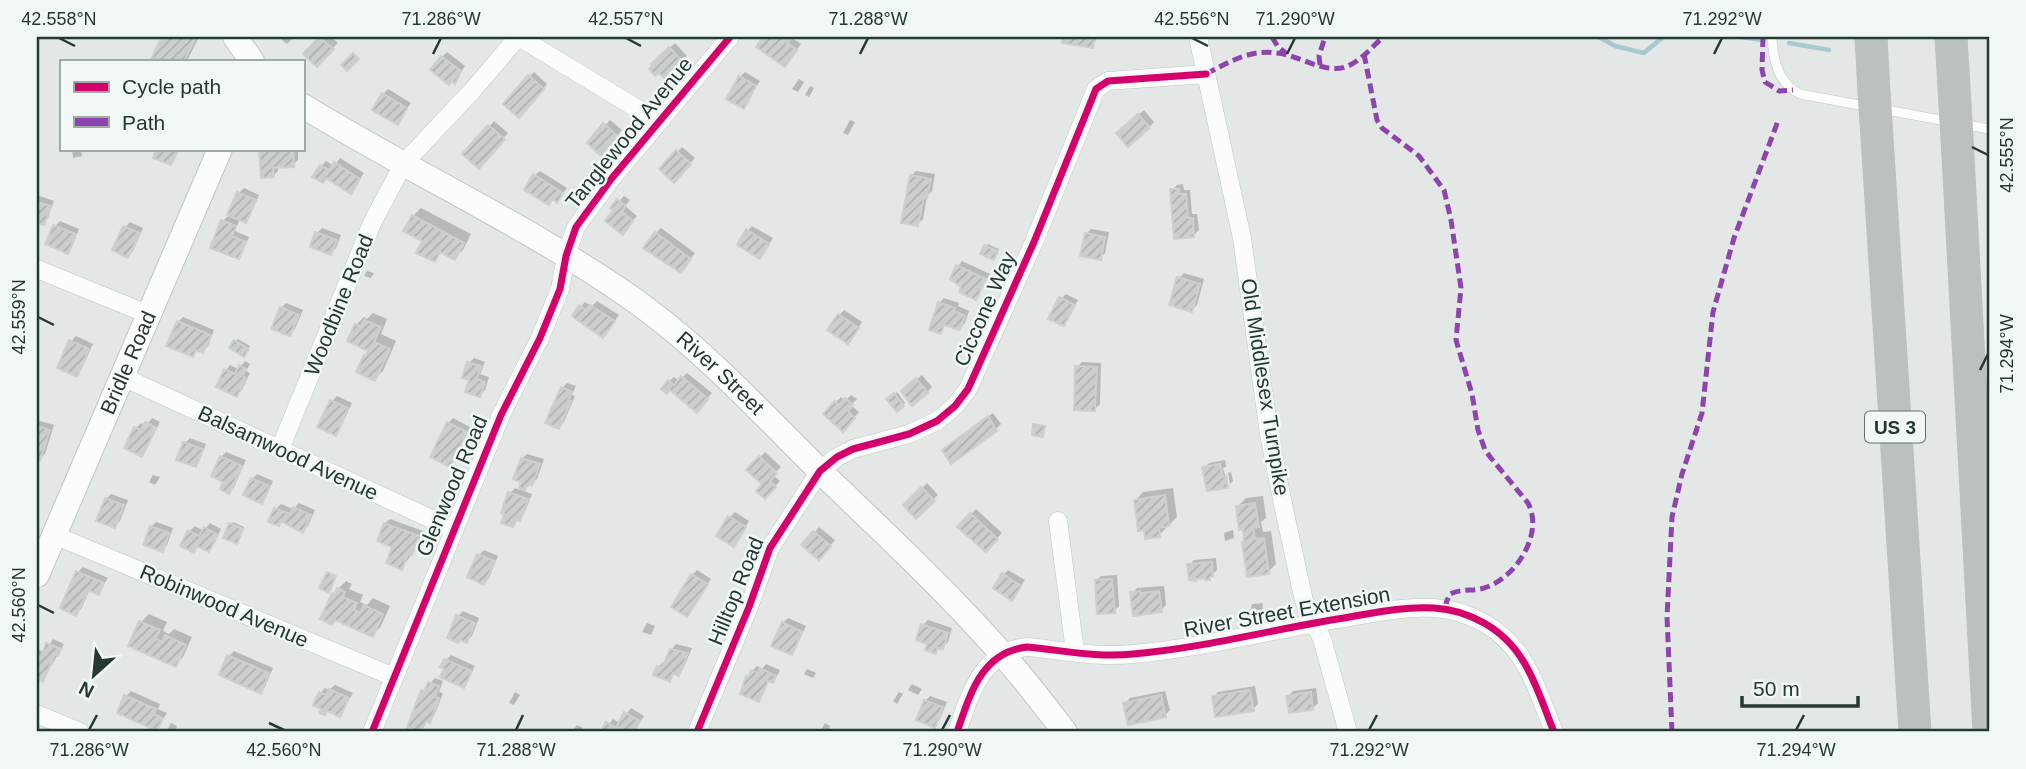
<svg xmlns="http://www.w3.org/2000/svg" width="2026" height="769" font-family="Helvetica,sans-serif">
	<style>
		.shadow { fill: #0003 }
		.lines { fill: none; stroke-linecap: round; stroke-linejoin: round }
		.stream { stroke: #a8c9d1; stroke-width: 4.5 }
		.building { fill: url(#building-hatch); stroke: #ccd0cf; stroke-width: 2 }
		.lane-casing { stroke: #c0c5c3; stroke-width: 10 }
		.street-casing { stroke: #c0c5c3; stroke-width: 19 }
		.secondary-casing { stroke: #c0c5c3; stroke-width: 26 }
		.highway-casing { stroke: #bcc4c2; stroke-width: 33 }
		.lane { stroke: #fbfcfb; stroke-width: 9 }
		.street { stroke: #fbfcfb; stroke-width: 18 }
		.secondary { stroke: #fbfcfb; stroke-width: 24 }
		.highway { stroke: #bac1c0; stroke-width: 32 }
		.highway-bridge-casing { stroke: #bcc4c2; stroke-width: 33; stroke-linecap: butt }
		.highway-bridge { stroke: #bac1c0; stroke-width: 32 }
		.quiet { stroke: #8e44ad; stroke-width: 5; stroke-dasharray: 10 5; stroke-linecap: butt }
		.cycleway-casing { stroke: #f1f7f4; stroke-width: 11 }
		.cycleway { stroke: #d6006c; stroke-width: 7 }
		.ticks { fill: none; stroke: #243834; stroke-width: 2.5 }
		.labels { text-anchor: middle; stroke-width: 5; stroke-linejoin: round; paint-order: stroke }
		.shield { fill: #f1f7f4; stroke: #62716e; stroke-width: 2 }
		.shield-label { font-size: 19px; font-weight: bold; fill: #243834 }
		.street-label { font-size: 21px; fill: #243834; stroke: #f1f7f4 }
		.neatline { fill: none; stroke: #243834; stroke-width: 2.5 }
		.ticks-label { font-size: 18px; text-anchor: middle; fill: #243834 }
	</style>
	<defs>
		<pattern id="building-hatch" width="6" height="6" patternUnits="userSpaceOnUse" patternTransform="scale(1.75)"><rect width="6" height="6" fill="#cacfcd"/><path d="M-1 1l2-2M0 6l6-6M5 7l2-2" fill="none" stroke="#adb2b1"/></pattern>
	</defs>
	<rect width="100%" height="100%" fill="#e3e8e6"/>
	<path class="shadow" d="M164,37H199L187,61H154L152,60Z
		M278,37H294L287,44Z
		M321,37H331L338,43L317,64L306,54Z
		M765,37H791L801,44L785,65L758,46Z
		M1065,37H1098L1092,46L1064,42Z
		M675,43L687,56L665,77L653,64Z
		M447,52L465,66L455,81L442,57Z
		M534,72L547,84L524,111L529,77Z
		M745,72L760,81L743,107L740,77Z
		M799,79L804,82L798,92L792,89Z
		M810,86L814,88L809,97L805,95Z
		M388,89L411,103L397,122L383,94Z
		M1144,110L1154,122L1149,127L1123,128Z
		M610,120L622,130L606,149L589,143Z
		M850,120L855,122L848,135L843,133Z
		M494,121L508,133L484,161L465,154Z
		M682,147L695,158L674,180L662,169Z
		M72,149H81L82,156L73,158Z
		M262,149H298V160L293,165L278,166V171L273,176Z
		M340,158L364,173L355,186L321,166L326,161L334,166Z
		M540,171L567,188L557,201L535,175Z
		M916,171L935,174L932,191L927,196L923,219L918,224L911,176Z
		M1183,184L1184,190H1190L1192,214H1197L1199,230L1194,235L1172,190L1177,185Z
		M244,188L259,195L250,216L245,221L240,219L235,231L249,237L243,252L238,257L223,221L228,216L239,193Z
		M37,195L54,201L48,218L43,223L37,221Z
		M624,196L630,200L625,206L637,216L622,233L619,201Z
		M421,208L471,234L463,250L455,257L443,251L434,260L413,216Z
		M60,221L79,229L72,247L67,252L55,226Z
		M130,222L143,228L133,251L128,256L125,227Z
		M752,226L773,238L764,252L747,231Z
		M322,228L341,235L336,248L331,253L317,233Z
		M661,228L695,253L685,266L656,233Z
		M1091,229L1109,232L1105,253L1100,258L1086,234Z
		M988,244L999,249L994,258L986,246Z
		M962,261L990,274L976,298L964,286L958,266Z
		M367,271L374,273L371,278L364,276Z
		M1184,273L1204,279L1197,305L1192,310L1179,278Z
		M1066,294L1078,300L1064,324L1061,299Z
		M944,298L959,303L958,306L969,311L965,323L960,328L946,324L940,332L939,303Z
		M597,301L619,315L608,331L580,307L585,302L592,306Z
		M286,303L303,310L295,329L290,334L281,308Z
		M844,310L862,322L853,337L839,315Z
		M373,313L387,319L381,334L396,341L383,371L375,378L365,356L371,350L356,325L364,317L367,319Z
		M183,317L214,330L208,346L203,351L199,349L193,355L178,322Z
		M76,336L93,344L81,370L76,375L71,341Z
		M238,339L250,346L245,353L231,347Z
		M474,358L485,362L480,374L489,377L485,390L480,395L471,379L469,363Z
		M245,361L250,364L246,371L250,373L242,390L237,395L226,370L230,365L239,369Z
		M1082,362L1101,363L1100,404L1095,409L1077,367Z
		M687,373L712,393L697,410L669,381L674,377L679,381Z
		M922,375L932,387L927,392L908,386Z
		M567,383L576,386L572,395L575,396L564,422L559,427L562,388Z
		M897,392L905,403L897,410L889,399Z
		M851,395L857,399L851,405L859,412L843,430L836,402L841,397L845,401Z
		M337,396L352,403L340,429L335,434L332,401Z
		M993,413L1001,424L996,429L981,439L944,450Z
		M152,418L160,422L146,450L141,455L136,428L141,423L146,426Z
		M453,418L470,427L454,460L449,465L448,423Z
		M37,420L54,425L45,454L40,459L37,458Z
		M190,438L206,444L200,460L195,465L185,443Z
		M226,452L246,460L234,487L229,492L221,457Z
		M765,452L781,467L773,475L780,481L765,497L764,484L748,470Z
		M527,454L544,459L537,479L523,491L532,494L524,514L513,525L510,493L515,488L520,490L524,480L522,459Z
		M1225,460L1226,467L1223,468L1228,486L1204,468L1209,463Z
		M1231,472L1233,481L1230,484L1228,473Z
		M257,474L273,481L266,497L262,502L252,479Z
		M153,475L160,477L155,485L149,482Z
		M927,483L938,495L916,516L905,505Z
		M1173,488L1177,517L1159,535L1136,500L1143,492Z
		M111,494L128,500L120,521L115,526L106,499Z
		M1263,496L1266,518L1261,522L1263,532L1271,531L1276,564L1268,572L1246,540L1238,506L1246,498Z
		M299,503L315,510L308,526L303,531L282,520L278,524L276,509L281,504L293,509Z
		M976,509L1002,533L986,550L959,527Z
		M735,512L749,521L738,540L730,517Z
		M390,519L423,531L416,548L402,568L385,523Z
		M156,522L173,528L167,545L162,550L151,527Z
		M233,522L244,527L237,542L231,524Z
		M210,523L221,529L213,545L209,550L200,545L194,551L190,531L195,526L204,531Z
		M819,527L835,540L824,553L804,545Z
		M1233,530L1234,538L1225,541L1224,533Z
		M484,550L498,556L489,578L484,583L469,576L479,555Z
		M1216,558L1217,570L1209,578L1207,576L1198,577L1195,580L1189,565L1194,560Z
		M83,567L108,578L98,593L90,589L81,609L76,613L78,572Z
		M697,570L711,579L687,615L692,575Z
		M1008,570L1025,580L1012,598L1003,575Z
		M1117,575L1119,606L1114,611L1096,581L1101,576Z
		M346,581L352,584L349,589L363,595L360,602L367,605L373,598L390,606L380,628L372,635L333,594Z
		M1164,586L1166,605L1161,610L1132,593L1137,588Z
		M1263,603L1262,611L1250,612L1252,604Z
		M463,611L479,618L472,636L467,641L458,616Z
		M149,614L167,622L163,631L169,634L174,629L192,637L183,657L175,665L141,622Z
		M788,618L806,626L796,648L791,653L783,623Z
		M928,620L952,628L948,642L935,652L923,625Z
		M647,623L655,626L651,635L642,632Z
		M53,639L64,644L43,680L37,677V652L39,650L45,652Z
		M676,644L692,648L683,669L678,674L675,672L669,680L658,667L663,662L666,663L671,650Z
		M234,651L273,668L265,687L260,692L229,656Z
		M451,655L475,666L464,686L446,668V660Z
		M766,664L780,670L777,676L770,680L758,700L752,671L757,666L762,669Z
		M807,669L816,673L813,678L804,674Z
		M435,678L443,681L439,692L443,693L434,716L428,720L421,731L423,691Z
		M912,684L922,689L918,695L908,690Z
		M335,685L353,693L340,715L320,693L325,688L329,690Z
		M1255,686L1258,704L1253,709L1213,697L1218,692Z
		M1316,688L1318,703L1313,708L1288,696L1293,691Z
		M131,691L160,704L158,709L167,713L157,729L126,696Z
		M1165,691L1170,710L1165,715L1125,703L1130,698Z
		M515,692L520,695L514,705L509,703Z
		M899,692L903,694L897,704L893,701Z
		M930,696L947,702L939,721L935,726L925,701Z
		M631,708L644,716L634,732L604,731L613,719L620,723Z
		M171,723L177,726L175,732H166Z
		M825,723L830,726L828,732H820Z
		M577,725L583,728L581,732H572Z"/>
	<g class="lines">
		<path class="stream" d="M1599,37L1615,46L1644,53L1663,37
			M1742,37L1762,40
			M1789,43L1829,50"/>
	</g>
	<path class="building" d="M162,37H194L196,38L184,61H150Z
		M319,37L334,49L317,67L303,54Z
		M763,37H792L787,43L797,50L785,67L756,47Z
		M1063,37H1094L1093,48L1062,43Z
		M669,47L683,62L665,79L659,73L655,76L649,69L653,66L651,64Z
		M353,53L359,59L347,71L341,65Z
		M441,56L461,71L455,84L452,81L449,85L430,70Z
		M528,75L544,89L519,118L503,104Z
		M739,76L756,86L744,109L726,99Z
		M382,93L407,108L398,125L372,110Z
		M1138,114L1150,128L1128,147L1116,133Z
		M603,123L618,136L601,156L587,143Z
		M488,125L505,139L479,169L462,154Z
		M157,149H179L171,165L153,158Z
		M259,149H293L294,167L273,168L274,177L261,178Z
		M676,150L691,164L674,183L659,169Z
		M334,162L360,179L351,194L326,178L323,183L312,177L320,165L329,170Z
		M533,174L563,193L557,203L552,199L549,205L524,190Z
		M910,175L931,179L927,198L924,197L918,226L901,223Z
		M1170,189H1179V194H1186L1188,218H1193L1194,237L1174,239Z
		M237,192L256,200L246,223L227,215Z
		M617,199L626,206L622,212L633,221L623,235L605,221L613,210L610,208Z
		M37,202L51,206L44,225L37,223Z
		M412,215L464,243L455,260L440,252L435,262L416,253L422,241L403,231Z
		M221,220L236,226L232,236L246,242L239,259L210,248Z
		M53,225L76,234L68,254L45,244Z
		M123,226L140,233L128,258L112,250Z
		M746,229L769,244L760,259L737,245Z
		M315,232L337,240L331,255L310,247Z
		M655,232L691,259L681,273L643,248Z
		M1085,233L1105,237L1101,260L1080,256Z
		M984,245L998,251L994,260L980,254Z
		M956,265L986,279L976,300L959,292L961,287L950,279Z
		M1177,277L1200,284L1192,312L1169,305Z
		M1059,297L1075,305L1064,326L1048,319Z
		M938,302L955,308L954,311L965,316L960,330L944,325L941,334L929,330Z
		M579,305L586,310L590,305L615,321L603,338L572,316Z
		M280,307L299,315L290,336L271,329Z
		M838,314L859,328L848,344L827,330Z
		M364,320L381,327L374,342L390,349L375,381L356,372L364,355L366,356L368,351L347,341L355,324L361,327Z
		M177,321L211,335L203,353L196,350L193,357L166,346Z
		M69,340L89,349L77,377L57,368Z
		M234,340L249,349L244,357L229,348Z
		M467,362L481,366L477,379L485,382L480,397L465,392L469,380L462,378Z
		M239,365L246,369L242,376L246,378L237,397L216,387L224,369L235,374Z
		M1075,366L1097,367L1095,411L1074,410Z
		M681,376L708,399L697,413L670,390L667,394L661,389L668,380L674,385Z
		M916,378L928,393L912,406L901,391Z
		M561,387L572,392L568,400L571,401L559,429L545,423Z
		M894,393L904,406L897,412L886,399Z
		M845,398L853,405L848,411L855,418L843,432L823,414L835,401L839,405Z
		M330,400L348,408L336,436L317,427Z
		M988,416L997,431L951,464L942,450Z
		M145,422L156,428L142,457L124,448L134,427L141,430Z
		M447,422L467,432L450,467L430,457Z
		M1033,424L1045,426L1043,437L1032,435Z
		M37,426L50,430L40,461L37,460Z
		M183,442L203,449L196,467L176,460Z
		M220,456L242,466L229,494L220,489L223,482L211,476Z
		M759,456L777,473L770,481L776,487L765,499L756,491L762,484L746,470Z
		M521,458L540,464L532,486L527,484L525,491L519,488L521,482L513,479Z
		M1220,464L1223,477L1226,476L1228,488L1207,491L1202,467Z
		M251,478L270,486L262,504L243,495Z
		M921,487L935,501L916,519L903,505Z
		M508,492L528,499L520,521L516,519L513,527L501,523L504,514L501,513Z
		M1165,495L1169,526L1159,528L1160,537L1145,539L1144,530L1138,531L1134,500Z
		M105,498L124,505L115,528L96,521Z
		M1255,503L1259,527L1253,528L1255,539L1264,538L1269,574L1247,577L1242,542H1244L1243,529L1239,530L1236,506Z
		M293,507L311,515L303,533L281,521L279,526L268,522L274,508L290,514Z
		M970,513L998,539L986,552L957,527Z
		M728,516L746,527L734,547L716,536Z
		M229,523L243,529L237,544L223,538Z
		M384,523L419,536L412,555L408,554L402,570L386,563L392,547L377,541Z
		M150,526L169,533L163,552L143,545Z
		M204,527L218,535L209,552L197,546L194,553L180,546L188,530L199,536Z
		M813,531L831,546L819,560L801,545Z
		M477,554L495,561L484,585L467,577Z
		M1212,562L1213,576L1210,577V580H1205V578L1195,579L1196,581L1189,580L1187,564Z
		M76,571L104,583L99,595L88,590L76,616L60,608Z
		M327,572L336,576L329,593L319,588Z
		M1002,573L1021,586L1012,601L993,588Z
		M691,574L708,584L687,617L671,607Z
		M1112,579L1115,613L1097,614L1095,580Z
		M337,588L345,592L343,597L357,603L354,610L360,613L364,605L383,614L373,637L335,620L332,625L320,619L332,593L334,594Z
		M1140,591V593L1159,591L1162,612L1133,616L1130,592Z
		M456,615L475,623L467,643L460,640L458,643L447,638Z
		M139,621L160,630L156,639L162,642L165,635L186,645L176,667L128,646Z
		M782,622L802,632L792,655L771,646Z
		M921,624L948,633L943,649L937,648L936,654L925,650L927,644L916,640Z
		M46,643L61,649L58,656L55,654L43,682L37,679V655L41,657Z
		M670,649L688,653L679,676L673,673L670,682L653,675L657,666L662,668Z
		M227,655L269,673L261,694L219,675Z
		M444,659L472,671L464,688L440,677L444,669L440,667Z
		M760,668L776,676L773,683L768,681L759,702L740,694L746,676L748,677L751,670L758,673Z
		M428,682L439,686L435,697L439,698L430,723L426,721L421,732H419L407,728L421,690L424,691Z
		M329,689L349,698L340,717L327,711L325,715L319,713L321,709L313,705L319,692L326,695Z
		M1250,690L1254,711L1215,717L1212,696Z
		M1311,692L1313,710L1289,713L1286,696Z
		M124,695L156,709L154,714L163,718L157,731L117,713Z
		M1161,695L1166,717L1128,725L1123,703Z
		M924,700L943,707L935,728L916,720Z
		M624,712L640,721L634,732L601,731L606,722L616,728Z"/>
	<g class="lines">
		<defs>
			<path id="lane" d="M1772,37C1773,60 1778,83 1800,94L1989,129"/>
			<path id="street" d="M519,37L659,122
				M1198,37L1242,238L1269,434L1284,509L1304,601L1322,639L1348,732
				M37,269L150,315
				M123,377L453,529
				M280,449L373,221L404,163L472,91L518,37
				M1058,521L1075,652
				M54,535L394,677
				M37,714L80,732
				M372,732L501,415L540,338L560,289L566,256L576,227L612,178L730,37
				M697,732L749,607L770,548L820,471L837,457L853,449L909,434L937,421L955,406L968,389L1034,242L1096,89L1108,81L1206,74
				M957,732C970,695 981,652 1027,647C1061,650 1098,658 1133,654C1204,648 1273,629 1344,618C1373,613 1404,606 1434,608C1452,609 1468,614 1484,623C1527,647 1537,690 1554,732"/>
			<g id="secondary">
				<path d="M235,37L252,61"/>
				<path id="s1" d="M303,106C409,171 524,224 627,295C698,344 758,409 819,470C881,530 945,589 1002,654C1024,678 1045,706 1065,732"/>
				<path id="s2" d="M37,575L220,149"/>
			</g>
			<path id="highway" d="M1871,37L1874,93
				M1951,37L1955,105
				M1876,122L1915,732
				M1957,138L1989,732"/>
		</defs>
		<use href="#lane" class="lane-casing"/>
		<use href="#street" class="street-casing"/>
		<use href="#secondary" class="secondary-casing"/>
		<use href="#highway" class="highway-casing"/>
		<use href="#lane" class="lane"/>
		<use href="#street" class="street"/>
		<use href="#secondary" class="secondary"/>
		<use href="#highway" class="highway"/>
		<defs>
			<path id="highway-bridge" d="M1874,93L1876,122
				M1955,105L1957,138"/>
		</defs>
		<use href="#highway-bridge" class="highway-bridge-casing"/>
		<use href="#highway-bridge" class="highway-bridge"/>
		<path class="quiet" d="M1272,37L1278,47L1287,54
			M1763,37L1762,70L1765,82L1779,91L1793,90
			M1364,54L1377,120L1382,128L1419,156L1444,190L1451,220L1461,288L1456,340L1472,394L1478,430L1485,450L1491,458L1528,503C1544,533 1517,576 1487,587C1475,592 1462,588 1450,594L1446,603L1449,609
			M1320,65L1319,56L1325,37
			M1206,74C1229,62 1250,49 1277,53C1298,55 1325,74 1345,67C1359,63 1372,47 1383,37
			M1672,732L1667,617L1672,517L1682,474L1702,413L1713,312L1734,238L1778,121"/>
		<defs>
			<path id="cycleway" d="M372,732L501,415L540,338L560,289L566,256L576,227L612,178L730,37
				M697,732L749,607L770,548L820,471L837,457L853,449L909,434L937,421L955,406L968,389L1034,242L1096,89L1108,81L1206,74
				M957,732C970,695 981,652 1027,647C1061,650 1098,658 1133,654C1204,648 1273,629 1344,618C1373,613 1404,606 1434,608C1452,609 1468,614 1484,623C1527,647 1537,690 1554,732"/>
		</defs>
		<use href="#cycleway" class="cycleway-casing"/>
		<use href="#cycleway" class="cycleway"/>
	</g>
	<path class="ticks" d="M59,38L75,46M626,38L641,46M1192,38L1208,46M433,54L441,38M860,54L868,38M1287,54L1295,38M1714,54L1722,38M1972,147L1988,155M38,317L54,325M1980,370L1988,354M38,605L54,613M269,723L284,730M89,730L97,715M516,730L523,715M942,730L950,715M1369,730L1377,715M1796,730L1804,715"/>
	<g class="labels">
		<rect class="shield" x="1865" y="411.5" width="60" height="31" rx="5"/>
		<g class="shield-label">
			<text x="1895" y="434">US 3</text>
		</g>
		<g class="street-label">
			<text transform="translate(629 133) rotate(-51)" y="7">Tanglewood Avenue</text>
			<text transform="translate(339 305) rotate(-68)" y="7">Woodbine Road</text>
			<text transform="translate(985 309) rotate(-66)" y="7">Ciccone Way</text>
			<text dy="7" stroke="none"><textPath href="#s2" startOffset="231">Bridle Road</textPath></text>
			<text dy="7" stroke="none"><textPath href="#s1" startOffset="497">River Street</textPath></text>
			<text transform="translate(1265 387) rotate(81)" y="7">Old Middlesex Turnpike</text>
			<text transform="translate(288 453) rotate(25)" y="7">Balsamwood Avenue</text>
			<text transform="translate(452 486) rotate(-67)" y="7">Glenwood Road</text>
			<text transform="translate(736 591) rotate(-68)" y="7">Hilltop Road</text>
			<text transform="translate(224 606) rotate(23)" y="7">Robinwood Avenue</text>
			<text transform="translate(1287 612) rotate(-10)" y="7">River Street Extension</text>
		</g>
	</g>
	<rect width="2026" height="769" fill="none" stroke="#f1f7f4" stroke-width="77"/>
	<rect x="60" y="60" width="245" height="91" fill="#f1f7f4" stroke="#9faba7" stroke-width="2"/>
	<rect x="74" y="82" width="35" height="10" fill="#d6006c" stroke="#9faba7" stroke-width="2"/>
	<text x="122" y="94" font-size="21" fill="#243834">Cycle path</text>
	<rect x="74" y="117" width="35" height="10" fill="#8e44ad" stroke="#9faba7" stroke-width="2"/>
	<text x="122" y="130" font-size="21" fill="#243834">Path</text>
	<g transform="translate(94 675) rotate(207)" stroke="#f1f7f4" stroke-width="5" paint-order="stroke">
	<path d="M0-5L12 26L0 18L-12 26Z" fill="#243834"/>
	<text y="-10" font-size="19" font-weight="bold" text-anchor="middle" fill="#243834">N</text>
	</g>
	<path d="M1742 696v10h116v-10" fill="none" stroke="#243834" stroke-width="3.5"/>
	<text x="1753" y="696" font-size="21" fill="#243834" stroke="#f1f7f4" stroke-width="5" paint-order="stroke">50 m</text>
	<rect x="38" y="38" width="1950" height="692" class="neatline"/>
	<g class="ticks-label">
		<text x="59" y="25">42.558°N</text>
		<text x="441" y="25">71.286°W</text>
		<text x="626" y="25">42.557°N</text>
		<text x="868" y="25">71.288°W</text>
		<text x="1192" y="25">42.556°N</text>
		<text x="1295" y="25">71.290°W</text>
		<text x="1722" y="25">71.292°W</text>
		<text transform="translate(2007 155) rotate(-90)" y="6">42.555°N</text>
		<text transform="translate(19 317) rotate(-90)" y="6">42.559°N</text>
		<text transform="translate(2007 354) rotate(-90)" y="6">71.294°W</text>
		<text transform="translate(19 605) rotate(-90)" y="6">42.560°N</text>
		<text x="89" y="756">71.286°W</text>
		<text x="284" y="756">42.560°N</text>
		<text x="516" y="756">71.288°W</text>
		<text x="942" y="756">71.290°W</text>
		<text x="1369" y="756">71.292°W</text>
		<text x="1796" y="756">71.294°W</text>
	</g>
</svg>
